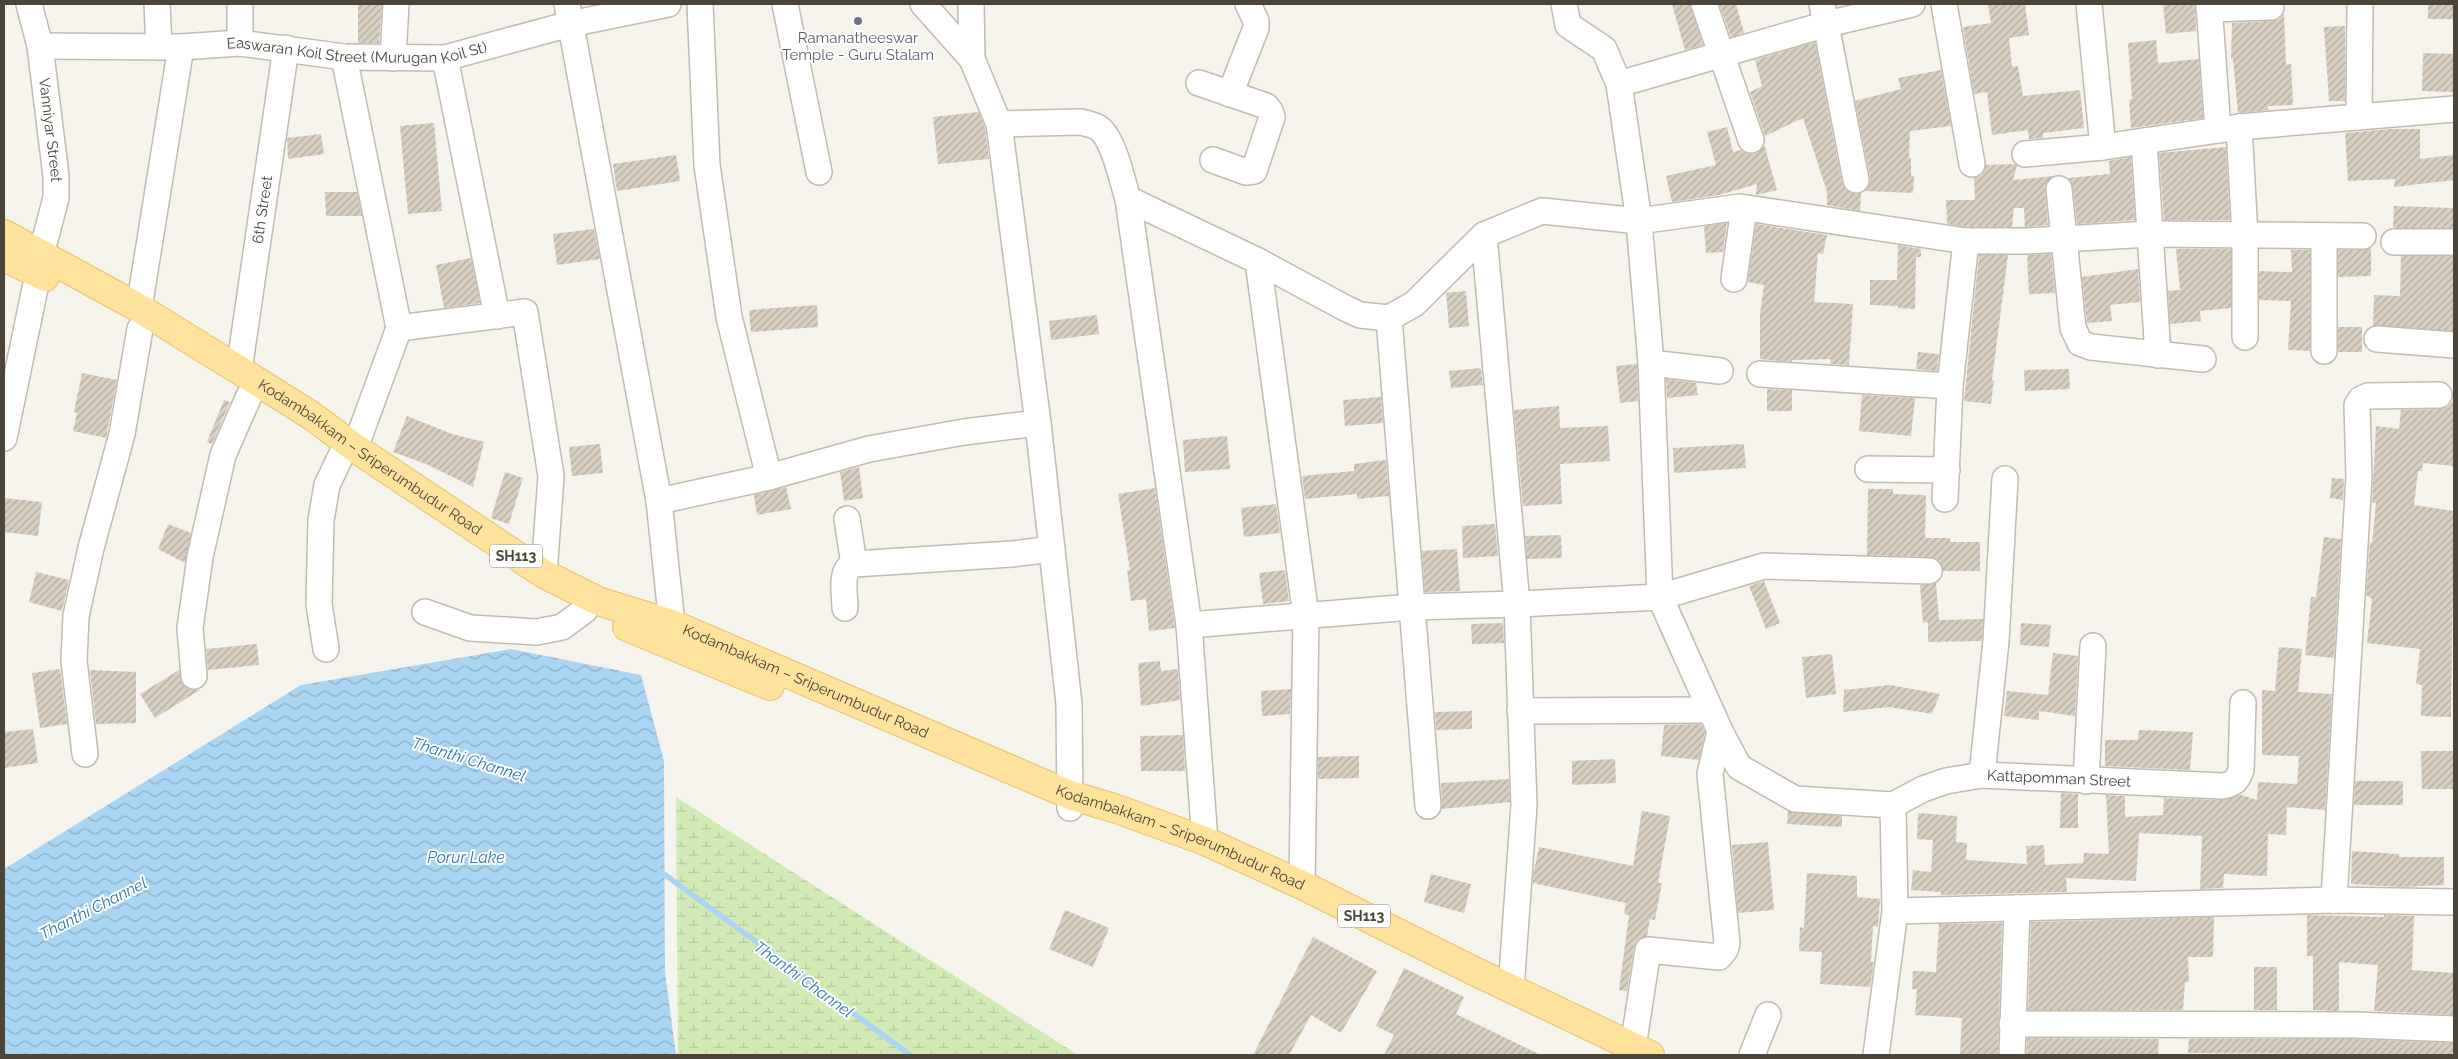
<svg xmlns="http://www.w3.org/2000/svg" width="2458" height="1059" font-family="Raleway,sans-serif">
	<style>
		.wetland { fill: url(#wetland-marsh) }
		.water { fill: url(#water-waves) }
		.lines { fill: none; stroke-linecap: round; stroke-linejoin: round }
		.stream { stroke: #a9d4f2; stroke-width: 5.5 }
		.building { fill: url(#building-hatch) }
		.minor-casing { stroke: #c2bbae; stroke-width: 28 }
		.major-casing { stroke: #e6c16a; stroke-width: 30 }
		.minor { stroke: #fff; stroke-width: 25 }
		.major { stroke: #ffe39c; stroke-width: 28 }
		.worship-dot { fill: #6b7280; stroke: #fff; stroke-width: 2 }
		.labels { text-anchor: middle; stroke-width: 4; stroke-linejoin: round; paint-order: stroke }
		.shield { fill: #fff; stroke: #817c74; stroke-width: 1 }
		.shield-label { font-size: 14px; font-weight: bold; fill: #4b4439 }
		.worship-label { font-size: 15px; fill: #5b616d; stroke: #fff }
		.street-label { font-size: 15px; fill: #4b4439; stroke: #fff }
		.water-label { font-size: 16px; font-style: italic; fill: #2e7ab2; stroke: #fff }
	</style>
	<defs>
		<pattern id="wetland-marsh" width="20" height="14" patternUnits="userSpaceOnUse" patternTransform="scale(1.25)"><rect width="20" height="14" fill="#d2eab5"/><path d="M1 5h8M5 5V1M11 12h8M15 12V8" fill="none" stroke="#b6ca9c"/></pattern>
		<pattern id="water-waves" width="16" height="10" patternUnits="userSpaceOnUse" patternTransform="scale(1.25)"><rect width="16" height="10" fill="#a9d4f2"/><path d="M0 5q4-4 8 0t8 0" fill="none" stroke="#8caec5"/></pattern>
		<pattern id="building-hatch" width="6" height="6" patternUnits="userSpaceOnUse" patternTransform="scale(1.25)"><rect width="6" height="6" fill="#d8cfc1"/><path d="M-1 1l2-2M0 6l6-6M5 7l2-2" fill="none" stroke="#b1aa9e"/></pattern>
	</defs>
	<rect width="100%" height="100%" fill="#f6f3ec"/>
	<path class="wetland" d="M676,797L1078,1055H678Z"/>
	<path class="water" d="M511,649L641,675L664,761L665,972L676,1055H4V869L301,685Z"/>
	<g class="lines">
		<path class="stream" d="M660,871L910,1055"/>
	</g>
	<path class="building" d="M358,4L382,5L379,43H358Z
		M1672,4H1690L1703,45L1685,50Z
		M1719,4H1736L1744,33L1731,37Z
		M1988,4H2025L2029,35L2009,38L2012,67L2018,66L2023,96L2080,90L2084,128L2043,133V138L2029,139L2028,130L1992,135L1987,92L1974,94L1963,27L1991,23Z
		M2163,4H2195L2196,31L2166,34Z
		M2428,4H2454V19H2428Z
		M2284,13L2286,65L2291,64L2293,105L2268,106V110L2238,113L2233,59H2231L2232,23L2272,21L2279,19Z
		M2345,26V101H2329L2324,27Z
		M2156,40L2158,63L2199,59L2203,118L2131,128L2129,100L2132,99L2128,43Z
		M1815,42L1842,183L1845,189L1851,193H1861L1860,211L1827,205V192L1803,118L1765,136L1750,92L1762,86L1755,60Z
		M2423,53L2454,54V92L2422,91Z
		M1941,70L1951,126L1910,131L1909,158H1911V176H1914L1913,193L1865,191L1869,185L1870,177L1855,101L1901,89L1898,78Z
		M979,112L985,128L989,159L938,164L933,117Z
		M434,123L442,211L408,214L400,126Z
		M1727,127L1733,152L1741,150L1748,154H1755L1764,144L1777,190L1756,195L1757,184L1719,195L1672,202L1666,176L1716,165L1707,132Z
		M2392,129H2420V159L2454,155V180L2394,187L2395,179L2348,181L2345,133Z
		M321,134L324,154L288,159L287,138Z
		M2226,147L2230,220H2164L2159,153Z
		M676,155L680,181L617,191L613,164Z
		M2131,157L2135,220L2077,224L2073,188L2068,178L2110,174L2109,161Z
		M2015,164L2017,166L2013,180L2054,176L2046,183L2045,190L2048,225L2025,227L2024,208H2014L2012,227H1967L1947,224L1946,200H1975L1974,178L1982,175L1986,165Z
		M325,192H357L362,216H326Z
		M2394,206L2454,208V228H2393Z
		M1727,223L1723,252L1706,253L1704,226Z
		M1756,224L1827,235L1823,254L1818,253L1814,302L1853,304L1849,365L1830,364L1831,359L1792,360V362L1760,359V314L1764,285L1748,282Z
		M594,229L600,259L557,265L553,234Z
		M1898,245L1921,249V257H1916L1915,309L1898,308V306L1870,305V280H1897Z
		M2371,248V276L2338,277V250H2363Z
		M2176,249H2231V308L2200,311L2201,321L2170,324L2168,291L2180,290Z
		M2291,250H2310V351L2288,350L2291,301L2259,300V271L2292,272Z
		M2051,254L2055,293L2029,294L2027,255Z
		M1979,255H2008L1992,380H1994L1991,404L1964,401Z
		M2401,256H2454V331L2373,326L2374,295L2400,296Z
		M471,258L480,303L444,308L436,265Z
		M2138,269L2140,302L2110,305L2112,321L2087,323L2082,277Z
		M1466,291L1469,326L1449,328L1446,293Z
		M817,305L818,327L751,332L749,310Z
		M1097,315L1099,334L1051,340L1049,321Z
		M2338,327H2362V352H2338Z
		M1918,352L1939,354L1937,371L1916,369Z
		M1637,364L1638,401L1620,403L1616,366Z
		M1481,368L1483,385L1451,388L1449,371Z
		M2069,369L2070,389L2025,391L2024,370Z
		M82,373L117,380L106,438L73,431L77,413L74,412Z
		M1666,379L1696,383L1698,395L1667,398Z
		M1767,389L1792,390V411H1767Z
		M1862,395L1915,398L1911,436L1859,431Z
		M1381,397L1383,423L1345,426L1343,400Z
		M224,400L230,402L212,444L207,442Z
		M2452,402H2454V466L2423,463L2422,471H2418L2414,505L2454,511L2451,717L2421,716L2422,685L2416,684L2420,649L2367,643L2372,599L2366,595L2370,542L2372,543L2376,503H2372L2376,426L2399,429L2401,410L2440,409L2447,407Z
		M1559,406L1560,428L1608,426L1610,461L1560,464L1562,504L1523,506L1514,410Z
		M407,416L452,434L484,442L473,487L426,464L393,452Z
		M1227,436L1230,469L1185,472L1183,440Z
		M600,444L603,473L572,476L569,447Z
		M1744,444L1746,468L1674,473L1673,448Z
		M1386,460L1389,496L1357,499V494L1305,499L1302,476L1354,471V464Z
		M859,467L863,498L844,501L840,472Z
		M505,472L523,478L509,524L491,518Z
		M2332,478L2344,479L2343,500L2330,498Z
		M786,487L791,509L757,515L754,495Z
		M1155,488L1175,628L1149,631L1146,599L1131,601L1127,570H1130L1118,494Z
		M1868,489H1893V494L1926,495L1925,538H1950V542H1980V571H1943L1937,559L1929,557L1867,555Z
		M4,498L42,502L38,536L4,532Z
		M1276,504L1280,533L1244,537L1241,508Z
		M168,524L191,533L185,563L158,549Z
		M1495,524L1498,556L1463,558L1462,526Z
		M1561,535L1562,558L1527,559L1525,536Z
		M2324,537L2341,539L2334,658L2305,655L2311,597H2316Z
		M1457,549L1460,591L1425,592L1422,551Z
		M1285,570L1289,601L1263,604L1259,573Z
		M36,572L69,580L62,611L29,602Z
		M1764,581L1780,623L1766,629L1749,586Z
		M1936,583L1939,620L1983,619L1982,641L1928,642V622L1923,623L1920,585Z
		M1503,623L1504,643L1472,644L1471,624Z
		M2021,623L2051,625L2049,647L2020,645Z
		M257,644L259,665L208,670L206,649Z
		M2279,647L2302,649L2298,692L2332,694L2325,810L2287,807L2286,835L2268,834L2267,876L2224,874L2223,888L2200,889L2202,836L2139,833L2136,881L2066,878L2067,892L1941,895V892L1911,890L1913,870L1931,872L1933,840L1917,839L1918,813L1957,816L1956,842L1967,843L1966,860L2027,864L2026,846L2044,845L2045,865L2083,863L2084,853L2109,854L2106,795L2125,796V817L2163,815L2164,798L2222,800L2241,795L2257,800L2258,782L2297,784L2299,756L2262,755V690L2275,691Z
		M2053,653L2078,656L2075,716L2039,711V720L2004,716L2007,691L2048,695Z
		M1832,654L1836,694L1806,698L1802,657Z
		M1160,661L1161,671L1178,669L1180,700L1141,706L1138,663Z
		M60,669L67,724L40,728L32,673Z
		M90,670L136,672V723L96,724Z
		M179,670L183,685L188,689L200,690L155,718L140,694Z
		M1890,685L1940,694L1932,714L1889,707L1843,712L1844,690Z
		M1291,689L1290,714L1262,716L1261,691Z
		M1472,711V729L1436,730L1435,712Z
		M1701,724L1705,732L1699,760L1661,756L1664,725Z
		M33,729L38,763L4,768V732Z
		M2139,730L2193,732L2190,770L2105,766V740H2138Z
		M1183,735L1185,771H1141L1140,736Z
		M2421,751H2454V789H2422Z
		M1359,756V778L1318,779V757Z
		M1615,759L1616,783L1572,785V761Z
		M1509,779L1510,802L1442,809L1441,783Z
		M2355,781H2403V805H2354Z
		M2061,793L2078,794V828H2060Z
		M1642,811L1670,816L1658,883H1662L1655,920L1650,919L1647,936L1637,941L1634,947L1627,991L1619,990L1629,915L1624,914L1626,903L1533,883V875L1539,847L1633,866Z
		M1788,811L1842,816V827L1787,824Z
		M1768,842L1774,910L1738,913L1732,845Z
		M2352,851L2399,854V857H2444V885L2400,887L2351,884Z
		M1807,873L1857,876V897L1880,899L1878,927L1873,926L1871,962H1874L1870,987L1820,984L1822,952L1799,951L1800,927L1804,928Z
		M1431,874L1471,884L1464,913L1424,902Z
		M1065,910L1109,928L1093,967L1049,949Z
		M2307,915L2384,917V915L2414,916L2412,970L2454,973V1015L2374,1011L2378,965L2339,962V1011L2313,1010V956H2307Z
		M2214,917L2213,957H2188L2189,982H2185L2183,1010H2028L2031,922Z
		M2002,923L1998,1055H1960L1962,1018L1915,1015L1917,989H1912L1913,971L1936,972L1939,924Z
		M1313,937L1377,971L1341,1033L1311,1015L1289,1055H1253Z
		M2254,967H2277V1010H2254Z
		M1404,968L1464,997L1456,1014L1541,1055H1384L1394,1035L1376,1026Z
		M2027,1038L2159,1039L2158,1055H2026Z
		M2189,1039H2355L2454,1043V1055L2188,1053Z"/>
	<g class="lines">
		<defs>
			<g id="minor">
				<path id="s1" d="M29,4L40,46L56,176V198L41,255"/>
				<path d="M157,4L159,47"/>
				<path d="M240,4V43"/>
				<path d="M567,4L659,501L672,624"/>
				<path d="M785,4L819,172"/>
				<path d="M923,4L972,59L999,124L1038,423L1069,704L1070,808"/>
				<path d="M971,4L972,59"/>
				<path d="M1564,4L1568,25L1604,49L1619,84L1639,221L1651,363L1660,597L1720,731L1739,767L1795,799L1893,805L1895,911L1876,1055"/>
				<path d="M1704,4L1751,140"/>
				<path d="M1822,4L1856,180"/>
				<path d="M1944,4L1972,164"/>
				<path d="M2089,4L2103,147"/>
				<path d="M2209,4L2218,130"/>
				<path d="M2209,9L2271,7"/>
				<path id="s2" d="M40,46L181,47L240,43L344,57L445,58L570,24L668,4"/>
				<path d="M344,57L399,328L355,448"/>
				<path d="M393,58L396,4"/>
				<path d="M445,58L497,316"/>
				<path d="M1199,83L1266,106L1270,111L1272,117L1254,171L1246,172L1213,160"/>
				<path d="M1619,84L1827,24L1912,4"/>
				<path d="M1230,94L1256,28V21L1248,4"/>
				<path d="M2359,117L2360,4"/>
				<path d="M999,124L1081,122C1088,124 1097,125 1102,131C1115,145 1122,180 1128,199L1189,625L1205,841"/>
				<path d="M2144,141L2158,355"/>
				<path d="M2025,154L2103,147L2239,127"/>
				<path d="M2059,189L2073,328L2080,343L2091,347L2203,359"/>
				<path d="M1128,199L1258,261L1345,308L1360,315L1389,318L1414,304L1484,235L1542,211L1639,221L1740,207L1966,241H2026L2150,234L2363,236"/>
				<path d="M1484,235L1517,604L1524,805L1511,989"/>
				<path d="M2324,236V351"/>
				<path d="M2394,242H2454"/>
				<path d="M1258,261L1306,616L1302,885"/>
				<path d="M1734,279L1744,208"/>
				<path d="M139,308L181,47"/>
				<path d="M1389,318L1428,806"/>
				<path d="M399,328L525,312L551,476L544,574"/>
				<path d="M2245,337V236L2239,127L2454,109"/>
				<path d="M2377,339L2454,345"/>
				<path d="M1651,363L1720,371"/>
				<path id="s3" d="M239,370L286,48"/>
				<path d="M1760,374L1950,386"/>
				<path d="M4,438L38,274"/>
				<path d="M1868,469L1947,470"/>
				<path d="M769,477L869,449L964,432L1038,423"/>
				<path d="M1945,499L1950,386L1966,241"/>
				<path d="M659,501L769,477L729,317L707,165L700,4"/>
				<path d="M847,519L854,564"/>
				<path d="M845,608C845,594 839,570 854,564L1012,554L1052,549"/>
				<path d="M425,612L470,628L537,632L562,627L585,610"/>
				<path d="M1189,625L1412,607L1517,604L1660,597L1764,566L1929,571"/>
				<path d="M326,649L319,604L321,520L327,485L347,443"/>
				<path d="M194,676L190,628L200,557L223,455L249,396"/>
				<path d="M1520,711L1710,710"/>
				<path d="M85,754L74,661L76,616L91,548L122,434L140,329"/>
				<path d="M1982,775L1996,641L2005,479"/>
				<path d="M2086,781L2093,646"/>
				<path id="s4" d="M1893,805L1923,789L1946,781L1982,775L2222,786C2234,784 2237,781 2241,770L2243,703"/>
				<path d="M2334,900L2359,477L2357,405L2361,399L2368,396L2439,395"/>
				<path d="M1895,911L2334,900L2454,902"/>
				<path d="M2012,1024L2355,1025L2454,1029"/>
				<path d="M1633,1047L1648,950L1719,957L1725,950L1727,943L1710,774L1720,731"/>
				<path d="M1752,1055L1768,1015"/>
				<path d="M2012,1055L2017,908"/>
			</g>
			<g id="major">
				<path id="s5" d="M4,234L139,308L239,370L312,416L355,448L544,574L598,601L672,624L1070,795L1114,808L1205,841L1302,885L1474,971L1650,1055"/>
				<path d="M4,257L45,277"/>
				<path d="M627,627L770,686"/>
			</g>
		</defs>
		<use href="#minor" class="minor-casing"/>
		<use href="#major" class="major-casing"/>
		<use href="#minor" class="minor"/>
		<use href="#major" class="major"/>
	</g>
	<circle class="worship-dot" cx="858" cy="21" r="5"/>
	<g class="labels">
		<g class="shield">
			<rect x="490" y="544.5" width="52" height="23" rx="4"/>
			<rect x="1338" y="904.5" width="52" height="23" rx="4"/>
		</g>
		<g class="shield-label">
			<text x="516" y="561">SH113</text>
			<text x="1364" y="921">SH113</text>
		</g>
		<g class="worship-label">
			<text x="858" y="43">Ramanatheeswar<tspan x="858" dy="17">Temple - Guru Stalam</tspan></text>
		</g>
		<g class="street-label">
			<text dy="5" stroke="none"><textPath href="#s2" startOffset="318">Easwaran Koil Street (Murugan Koil St)</textPath></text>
			<text dy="5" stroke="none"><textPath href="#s1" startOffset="128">Vanniyar Street</textPath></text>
			<text dy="5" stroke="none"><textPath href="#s3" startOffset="162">6th Street</textPath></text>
			<text dy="5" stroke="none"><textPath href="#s5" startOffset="429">Kodambakkam – Sriperumbudur Road</textPath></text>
			<text dy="5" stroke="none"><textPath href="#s5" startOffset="922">Kodambakkam – Sriperumbudur Road</textPath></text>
			<text dy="5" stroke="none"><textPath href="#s4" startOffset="172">Kattapomman Street</textPath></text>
			<text dy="5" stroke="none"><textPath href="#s5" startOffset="1328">Kodambakkam – Sriperumbudur Road</textPath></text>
		</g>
		<g class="water-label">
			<text transform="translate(469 759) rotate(17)" y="6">Thanthi Channel</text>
			<text x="466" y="863">Porur Lake</text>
			<text transform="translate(93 908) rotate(-27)" y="6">Thanthi Channel</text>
			<text transform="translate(804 979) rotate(36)" y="6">Thanthi Channel</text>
		</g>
	</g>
	<rect width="2458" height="1059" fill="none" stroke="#4b4439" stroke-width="10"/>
</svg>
